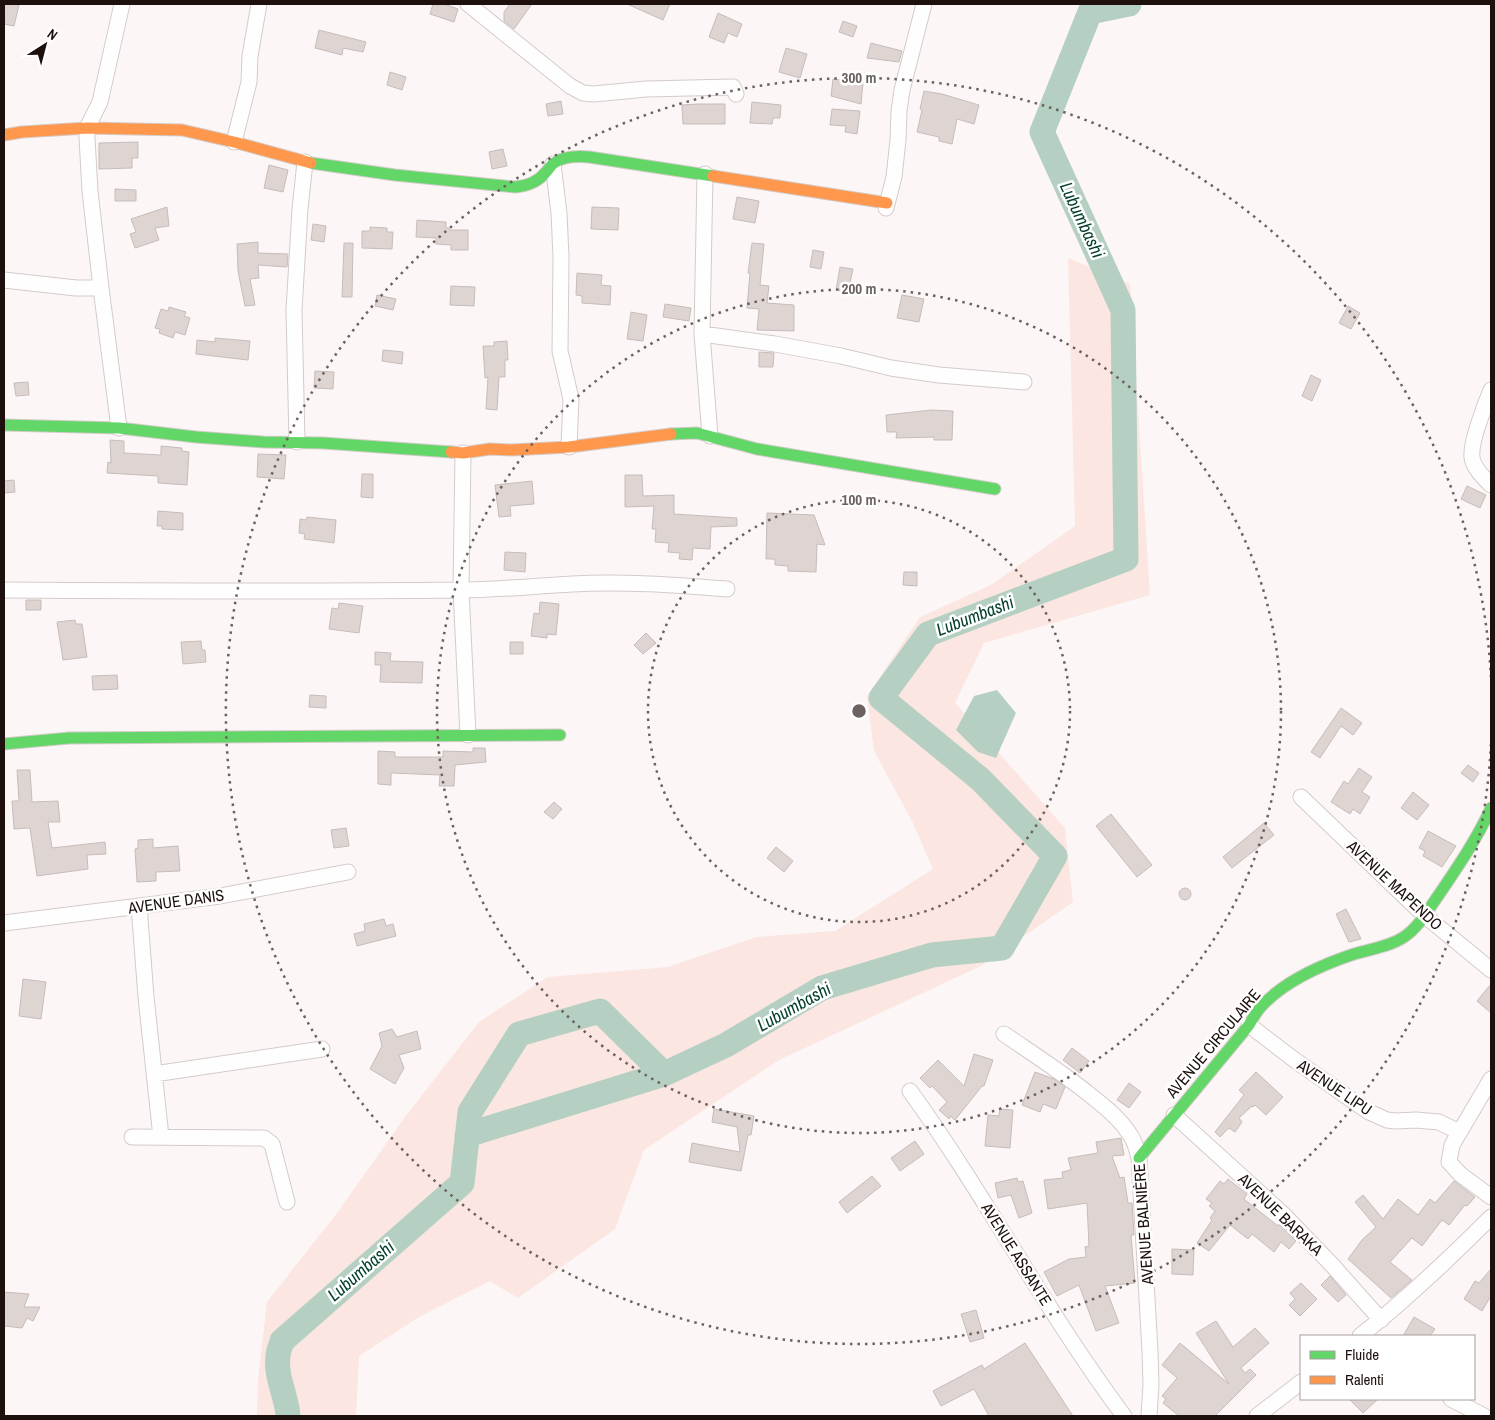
<svg xmlns="http://www.w3.org/2000/svg" width="1495" height="1420" font-family="'Archivo Narrow',sans-serif">
	<style>
		.green { fill: #fbe6e1 }
		.water { fill: #b5d0c3 }
		.lines { fill: none; stroke-linecap: round; stroke-linejoin: round }
		.river { stroke: #b5d0c3; stroke-width: 25 }
		.building { fill: #ded4d2; stroke: #c6bdbb }
		.street-casing { stroke: #d4cbc9; stroke-width: 17 }
		.fast-casing { stroke: #d4cbc9; stroke-width: 13 }
		.slow-casing { stroke: #d4cbc9; stroke-width: 13 }
		.street { stroke: #fffefe; stroke-width: 15 }
		.fast { stroke: #63d668; stroke-width: 11 }
		.slow { stroke: #ff974d; stroke-width: 11 }
		.ring { fill: none; stroke: #6b615f; stroke-width: 2.5; stroke-dasharray: 2.5 5 }
		.labels { text-anchor: middle; stroke-width: 5; stroke-linejoin: round; paint-order: stroke }
		.street-label { font-size: 16px; fill: #1d100d; stroke: #fff }
		.water-label { font-size: 18px; font-style: italic; fill: #06412e; stroke: #fff }
		.centre { fill: #6b615f; stroke: #fff; stroke-width: 2.5 }
		.ring-label { font-size: 15px; text-anchor: middle; font-weight: bold; fill: #6b615f; stroke: #fff; stroke-width: 5; stroke-linejoin: round; paint-order: stroke }
	</style>
	<rect width="100%" height="100%" fill="#fcf7f6"/>
	<path class="green" d="M1068,258L1130,284L1150,595L984,643L955,703L1065,828L1073,902L981,966L779,1060L644,1150L615,1229L518,1298L490,1281L419,1317L359,1356L356,1416H257L258,1380L267,1302L337,1213L405,1117L479,1022L548,977L668,967L756,937L835,931L933,869L912,821L874,751L867,696L920,617L991,585L1075,526Z"/>
	<path class="water" d="M997,690L1016,713L996,758L978,752L956,730L974,696Z"/>
	<g class="lines">
		<path class="river" d="M467,1135L664,1074
			M288,1416C287,1396 275,1377 278,1356C278,1351 281,1346 282,1341L462,1183L470,1112L519,1034L600,1011L664,1074L726,1045L822,988L932,955L1002,948L1055,856L980,779L881,698L928,634L1126,559L1123,310L1042,132L1090,12L1129,4"/>
	</g>
	<path class="building" d="M4,4L19,5L14,26L4,24Z
		M433,4H444L458,9L454,22L430,14Z
		M510,4H532L514,29L504,21V12Z
		M627,4H670L663,20Z
		M718,13L742,24L737,37L728,33L724,43L709,37Z
		M843,21L857,26L853,37L839,32Z
		M319,30L366,42L363,52L343,48L342,55L315,48Z
		M871,43L902,51L899,62L867,58Z
		M786,48L807,54L800,78L779,72Z
		M390,72L406,77L402,90L387,85Z
		M833,79L863,83L861,104L831,96Z
		M924,91L942,94L979,105L974,124L957,119L952,144L939,141V137L917,132L922,110L920,109Z
		M561,101L563,114L548,116L546,104Z
		M752,102L781,105L780,118H773L772,124L750,123Z
		M698,104H725V124H683L682,105Z
		M832,109L860,111L857,134L845,132L846,126L830,125Z
		M138,142V158H132V168L99,169V143Z
		M503,149L507,166L492,169L489,152Z
		M269,165L288,170L283,192L264,188Z
		M115,189L136,190V201H115Z
		M737,197L759,201L755,223L733,219Z
		M167,207L169,226L155,228L159,240L135,248L130,234L136,232L131,219Z
		M592,207L619,208L618,230L591,229Z
		M417,220L446,222V228H449V230H468V250H451V245L436,244V238L416,237Z
		M313,224L326,226L324,242L311,240Z
		M370,227L387,228V232H393L392,249L362,248V231H370Z
		M258,242V253L288,254L287,267L258,265L259,278L250,279L255,305L245,306L238,271L237,244Z
		M344,243H353L352,297H342Z
		M752,243L764,244L760,285L769,286L767,303L794,305V331L757,330L759,309L747,308L750,273H748Z
		M813,250L824,252L821,269L810,267Z
		M840,267L853,269L848,292L836,290Z
		M577,273L602,275L601,285L611,286L610,305L582,303V296L576,295Z
		M451,286L475,287L474,306L450,305Z
		M377,295L396,299L393,310L375,306Z
		M902,295L924,299L919,322L897,318Z
		M665,304L691,308L689,321L663,317Z
		M1348,306L1360,313L1351,329L1339,323Z
		M169,307L186,312L184,316L190,318L185,335L175,332L173,338L159,333L160,329L155,328L161,309L168,311Z
		M631,312L647,315L643,341L627,339Z
		M215,338L250,341L248,360L196,354L197,340L215,342Z
		M507,341L508,360H505V377H499L497,410L486,409L488,377L485,378L483,346H494V342Z
		M383,350L403,352L402,364L382,361Z
		M759,352L774,353L773,367H759Z
		M315,371L334,372L333,389L314,388Z
		M1311,375L1321,380L1312,401L1302,396Z
		M28,382L29,395L16,396L14,383Z
		M931,410L953,411L952,440H934V437L896,438L897,432H887L886,415Z
		M110,440L124,441V453L161,455V446L182,448V451L189,452L187,485L158,483V476L107,473L108,462L111,463Z
		M258,454L286,455L284,479L257,477Z
		M362,474H373V498L361,497Z
		M625,475H642L643,496L674,495V514L737,518V526L711,527L710,549L693,548L692,560L679,559L680,553L668,552L669,543L655,542L656,529H652L654,506L625,507Z
		M14,480L15,492L4,493V481Z
		M532,481L534,504L510,506L511,516L499,517L495,485Z
		M1467,486L1486,495L1480,508L1461,499Z
		M158,511L183,513V530L162,529V526H157Z
		M767,513L814,515L825,545L817,544L816,572L788,571V566L775,565V559H766Z
		M307,517L336,520L334,543L304,539L305,534L299,533L300,519L306,520Z
		M505,552L526,553L525,572L504,570Z
		M904,572H917V586L903,585Z
		M26,600H41V610H26Z
		M540,602L559,604L556,635L547,634V638L531,636L534,613L539,614Z
		M339,603L363,606L359,633L329,629L332,608L338,609Z
		M75,620L76,624H82L87,657L63,660L57,622Z
		M646,633L656,643L643,654L634,645Z
		M201,641L202,650H205L206,662L183,664L181,642Z
		M510,642H523V654H510Z
		M375,652L391,653L390,661L423,662L422,683L380,682L381,665H375Z
		M117,675L118,689L93,690L92,676Z
		M310,695L326,696V708L309,707Z
		M1341,708L1362,723L1353,735L1341,726L1320,758L1311,752Z
		M473,748H485L486,762L455,765L454,786H439L440,775L391,773V785L378,784V751L395,752V757H443V751L473,752Z
		M1468,765L1479,773L1473,782L1461,773Z
		M1359,768L1372,777L1362,792L1370,797L1360,814L1353,809L1350,814L1331,802L1344,781L1348,784Z
		M17,770H30L32,802L58,801L60,822H48L52,848L105,842L106,854L87,855L88,869L37,876L30,828L14,829L12,801H19Z
		M1413,792L1429,805L1417,820L1401,808Z
		M554,802L562,809L553,819L544,812Z
		M1111,814L1152,865L1137,877L1096,826Z
		M1264,823L1274,835L1232,868L1223,857Z
		M346,828L349,846L334,848L331,830Z
		M1428,831L1456,846L1442,867L1423,856L1425,851L1419,848Z
		M153,839V848L178,846L180,871L156,872V881L137,882L135,849L138,848V840Z
		M776,847L793,861L784,872L767,858Z
		M1179 894a6 6 0 1 1 12 0a6 6 0 1 1-12 0Z
		M1346,909L1361,939L1349,942L1336,914Z
		M384,919L386,926L393,924L396,936L357,946L354,934L365,931L364,924Z
		M23,979L46,982L41,1019L19,1016Z
		M1491,984V1013L1477,1001Z
		M392,1029L397,1037L417,1031L421,1049L399,1055L404,1068L395,1084L370,1069L382,1046L379,1033Z
		M1072,1048L1089,1061L1080,1073L1063,1060Z
		M974,1054L993,1060L984,1086H982L955,1120L950,1116L949,1119L939,1110L947,1102L932,1086L930,1088L920,1078L938,1060L964,1086Z
		M1035,1072L1054,1079L1065,1087L1056,1109L1043,1104L1040,1112L1022,1105Z
		M1256,1072L1283,1097L1266,1115L1255,1105L1253,1107L1252,1106L1239,1118L1242,1122L1235,1132L1229,1128L1220,1137L1215,1132L1244,1095L1239,1090Z
		M1129,1083L1141,1092L1129,1108L1117,1100Z
		M714,1109L754,1116L751,1135H748L741,1171L689,1162L692,1143L740,1152L737,1127L712,1122Z
		M1000,1109L1013,1110L1010,1148L985,1146L988,1115L999,1116Z
		M1121,1138L1124,1155L1112,1156L1120,1178L1124,1177L1128,1203H1132L1134,1235H1131L1135,1283L1105,1286L1119,1323L1096,1331L1079,1285L1057,1296L1044,1272L1069,1259L1086,1257L1085,1247L1089,1246L1087,1203L1048,1209L1044,1180L1063,1178L1062,1172L1071,1170L1068,1158L1098,1153L1096,1142Z
		M915,1141L924,1154L900,1171L891,1158Z
		M872,1176L881,1186L847,1213L839,1202Z
		M1017,1178L1018,1182L1023,1181L1032,1213L1019,1218L1011,1195L998,1198L995,1183Z
		M1228,1179L1247,1194L1244,1199L1278,1226L1279,1224L1296,1241L1289,1249L1281,1242L1274,1252L1252,1234L1248,1239L1230,1225L1209,1251L1197,1243L1212,1220L1210,1218L1215,1211L1209,1206L1212,1203L1206,1199L1220,1181L1224,1184Z
		M1454,1181L1475,1197L1467,1206L1465,1205L1449,1225L1442,1220L1422,1246L1412,1238L1390,1262L1412,1280L1391,1298L1348,1259L1362,1240L1376,1227L1355,1202L1363,1195L1383,1219L1398,1199L1418,1215L1430,1199L1435,1203Z
		M1172,1249L1194,1250L1193,1275L1172,1274Z
		M1491,1269V1296L1482,1311L1464,1299L1475,1281L1479,1283Z
		M1330,1276L1346,1295L1338,1302L1321,1285Z
		M1301,1283L1317,1299L1300,1316L1289,1305L1295,1299L1290,1293Z
		M4,1292L29,1294L24,1307H40L33,1321L27,1318L22,1328L4,1326Z
		M976,1310L984,1338L970,1342L961,1314Z
		M1414,1317L1435,1329L1430,1336H1403Z
		M1216,1321L1233,1347L1255,1328L1269,1343L1241,1368L1245,1373L1250,1369L1256,1375L1215,1416H1179L1163,1403L1166,1399L1162,1396L1177,1378L1162,1365L1180,1343L1229,1384L1196,1333Z
		M1025,1343L1073,1416H989L974,1389L941,1406L933,1391L982,1365L984,1369Z
		M1349,1399H1378L1363,1413Z"/>
	<g class="lines">
		<defs>
			<path id="street" d="M468,4L570,86L583,93L594,94L646,89L733,87L736,94
				M234,142L249,82L250,56L259,4
				M553,164L559,213L561,257L560,351L571,399L569,447
				M705,174L702,334L710,436
				M886,208L894,177L898,140L899,111L902,90L924,4
				M4,280L76,288H101
				M702,334L775,344L841,356L891,368L939,375L1024,382
				M1491,390C1485,405 1470,442 1472,457C1473,468 1484,478 1491,485
				M119,428L101,288L90,191L87,138V128L100,102L122,4
				M297,442L294,310L300,209L305,162
				M463,453L461,590L468,735
				M4,590C155,591 307,592 458,590C496,590 534,586 572,584C623,581 675,585 727,589
				M1301,797L1424,915L1491,970
				M139,906L146,997L161,1137
				M4,923L220,896L348,872
				M1249,1025L1296,1061L1369,1112L1387,1120L1396,1121L1416,1120L1439,1122L1459,1132
				M1004,1034C1033,1054 1063,1073 1090,1095C1104,1106 1119,1118 1129,1133C1135,1141 1137,1149 1139,1158L1150,1351L1151,1385L1149,1416
				M154,1074L322,1049
				M1491,1079L1452,1145L1449,1162L1460,1174L1491,1197
				M910,1091C986,1196 1046,1312 1124,1416
				M1174,1115L1282,1213L1333,1266L1381,1320
				M132,1137L264,1138L272,1144L287,1202
				M1360,1336C1407,1299 1449,1259 1491,1217
				M1451,1399L1484,1416
				M1257,1416L1301,1382"/>
			<path id="fast" d="M311,163L395,175L515,187C528,186 538,182 546,172C549,169 551,165 554,163C564,156 577,156 589,157L713,176
				M4,425L119,428L196,437L263,442L323,443L451,452
				M671,434L697,433L757,449L995,489
				M4,744L69,738L560,735
				M1139,1158L1249,1025C1252,1020 1255,1014 1259,1009C1282,982 1321,965 1354,954C1370,949 1389,947 1404,937C1419,927 1428,910 1438,896C1457,868 1477,839 1491,808"/>
			<path id="slow" d="M4,135L22,132L87,128L182,130L234,142L311,163
				M713,176L887,203
				M451,452L463,453L490,449L511,450L569,447L671,434"/>
		</defs>
		<use href="#street" class="street-casing"/>
		<use href="#fast" class="fast-casing"/>
		<use href="#slow" class="slow-casing"/>
		<use href="#street" class="street"/>
		<use href="#fast" class="fast"/>
		<use href="#slow" class="slow"/>
	</g>
	<g class="ring">
		<circle cx="859" cy="711" r="211"/>
		<circle cx="859" cy="711" r="422"/>
		<path d="M1491 744A633 633 0 1 1 1491 678"/>
	</g>
	<g class="labels">
		<g class="street-label">
			<text transform="translate(1395 885) rotate(43)" y="6">AVENUE MAPENDO</text>
			<text transform="translate(176 901) rotate(-8)" y="6">AVENUE DANIS</text>
			<text transform="translate(1213 1043) rotate(-50)" y="6">AVENUE CIRCULAIRE</text>
			<text transform="translate(1335 1087) rotate(34)" y="6">AVENUE LIPU</text>
			<text transform="translate(1281 1214) rotate(44)" y="6">AVENUE BARAKA</text>
			<text transform="translate(1143 1224) rotate(-94)" y="6">AVENUE BALNIÈRE</text>
			<text transform="translate(1017 1254) rotate(58)" y="6">AVENUE ASSANTE</text>
		</g>
		<g class="water-label">
			<text transform="translate(1082 220) rotate(65)" y="6">Lubumbashi</text>
			<text transform="translate(975 616) rotate(-21)" y="6">Lubumbashi</text>
			<text transform="translate(794 1007) rotate(-29)" y="6">Lubumbashi</text>
			<text transform="translate(361 1271) rotate(-41)" y="6">Lubumbashi</text>
		</g>
	</g>
	<circle cx="859" cy="711" r="8" class="centre"/>
	<g class="ring-label">
		<text x="859" y="83">300 m</text>
		<text x="859" y="294">200 m</text>
		<text x="859" y="505">100 m</text>
	</g>
	<rect width="1495" height="1420" fill="none" stroke="#1d100d" stroke-width="10"/>
	<rect x="1300" y="1335" width="175" height="65" fill="#ffffff" stroke="#a59f9e"/>
	<rect x="1310" y="1351" width="25" height="8" fill="#63d668" stroke="#a59f9e"/>
	<text x="1345" y="1360" font-size="15" fill="#1d100d">Fluide</text>
	<rect x="1310" y="1376" width="25" height="8" fill="#ff974d" stroke="#a59f9e"/>
	<text x="1345" y="1385" font-size="15" fill="#1d100d">Ralenti</text>
	<g transform="translate(45 45) rotate(36)" stroke="#ffffff" stroke-width="4" paint-order="stroke">
	<path d="M0-4L9 19L0 12L-9 19Z" fill="#1d100d"/>
	<text y="-8" font-size="14" font-weight="bold" text-anchor="middle" fill="#1d100d">N</text>
	</g>
</svg>
